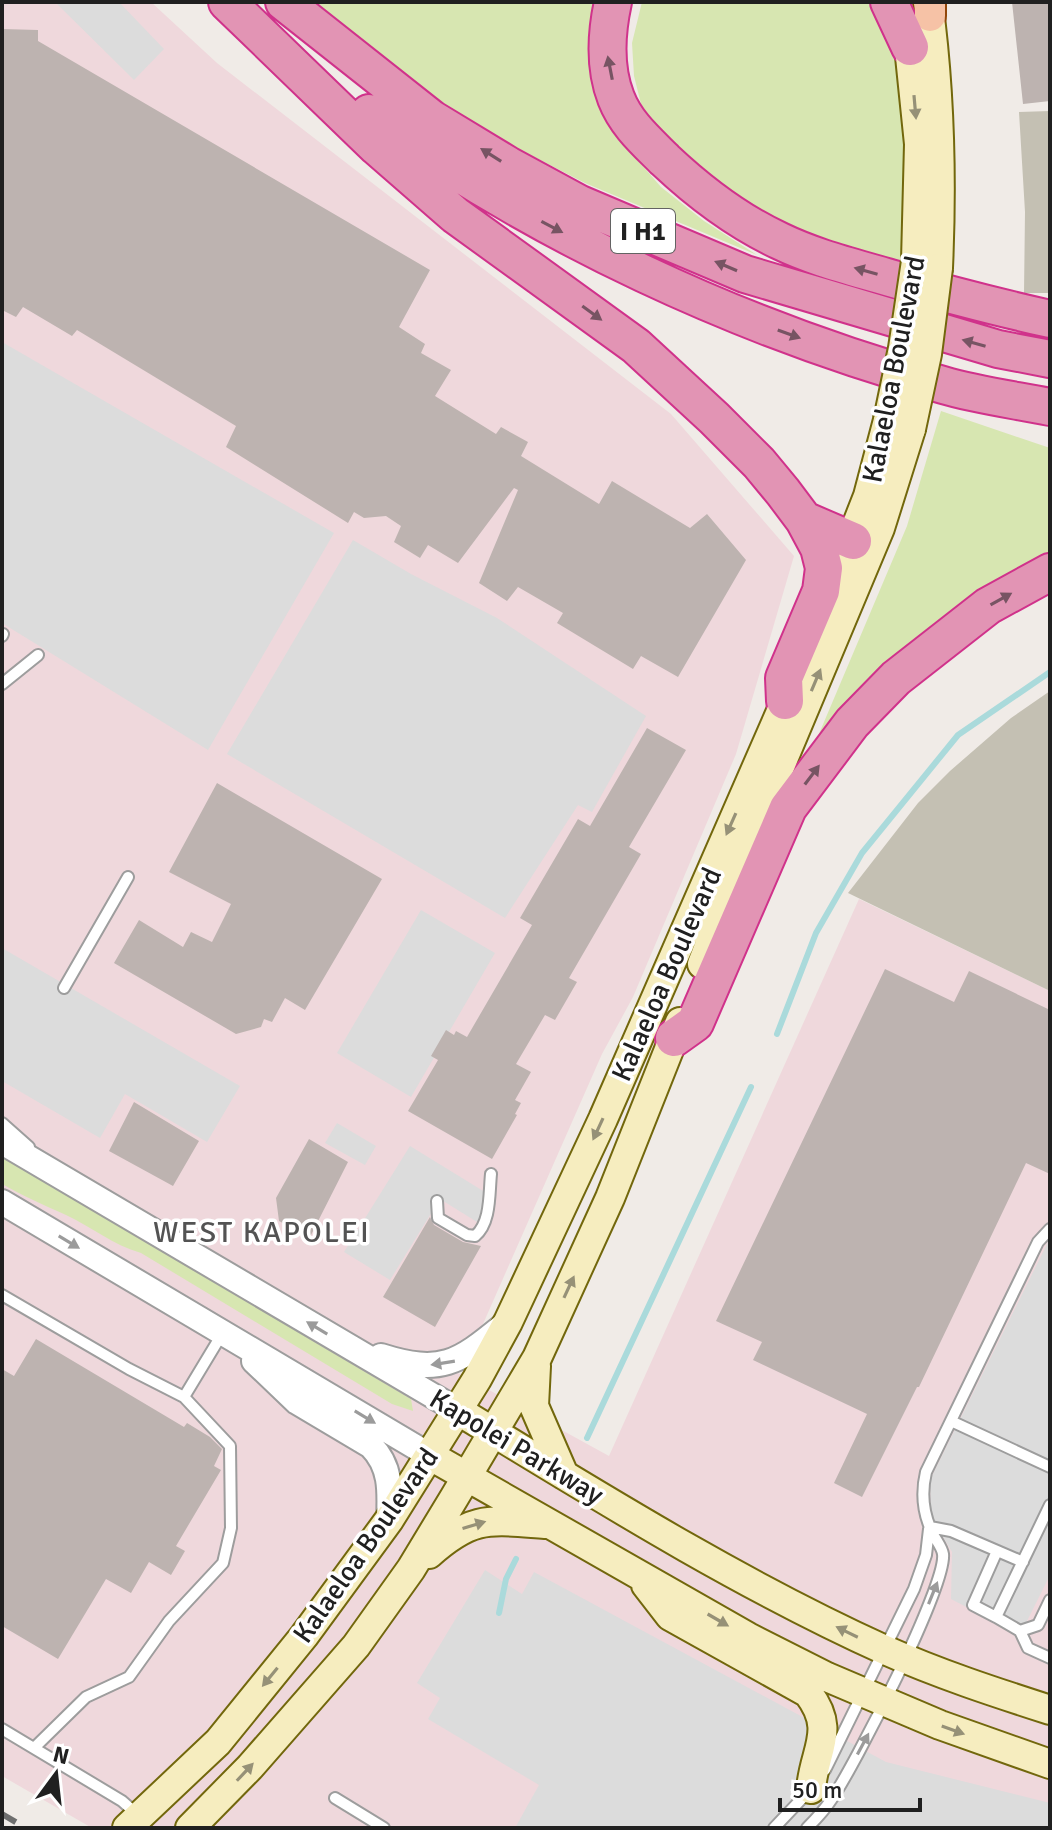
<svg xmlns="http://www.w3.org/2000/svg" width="1052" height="1830" font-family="Signika,sans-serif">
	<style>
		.commercial { fill: #efd8dc }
		.construction { fill: #c4c0b3 }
		.grass { fill: #d7e6b1 }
		.parking { fill: #dcdcdc }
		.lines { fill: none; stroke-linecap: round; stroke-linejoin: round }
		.stream { stroke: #aadadb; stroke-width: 6 }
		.building { fill: #bdb3b0 }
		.service-casing { stroke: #9d9d9d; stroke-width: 14 }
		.tertiary-casing { stroke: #9d9d9d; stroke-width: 28 }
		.secondary-casing { stroke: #72670c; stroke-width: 32 }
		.primary-casing { stroke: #92470a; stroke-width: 34 }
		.motorway-casing { stroke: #d0328b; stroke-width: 40 }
		.service { stroke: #fff; stroke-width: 10 }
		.tertiary { stroke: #fff; stroke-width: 24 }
		.secondary { stroke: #f6edbf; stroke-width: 28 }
		.primary { stroke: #f6c2a6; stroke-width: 30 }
		.motorway { stroke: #e294b4; stroke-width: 36 }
		.rail { stroke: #6e6e6e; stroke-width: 6; stroke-dasharray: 16 16; stroke-linecap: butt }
		.secondary-bridge-casing { stroke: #72670c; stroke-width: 32; stroke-linecap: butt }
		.secondary-bridge { stroke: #f6edbf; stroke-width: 28 }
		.oneway { fill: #775463 }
		.oneway2 { fill: #969177 }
		.oneway3 { fill: #9b9b9b }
		.labels { text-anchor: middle; stroke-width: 7; stroke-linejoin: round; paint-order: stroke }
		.shield { fill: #fff; stroke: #636363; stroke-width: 2 }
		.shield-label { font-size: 26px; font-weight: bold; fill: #202020 }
		.street-label { font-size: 28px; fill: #202020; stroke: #fff }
		.neighbourhood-label { font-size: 30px; letter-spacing: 2px; fill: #535353; stroke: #fff }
	</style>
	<rect width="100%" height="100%" fill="#f0ebe7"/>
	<path class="commercial" d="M2,2H151L217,63L671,414L794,556L736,754L633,997L602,1054L483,1324L466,1343L445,1352L418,1351L609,1456L859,899L1050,991V1828H92L2,1776Z"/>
	<path class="construction" d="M1050,111V293H1024L1025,212L1019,112Z
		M1050,691V991L848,893L918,803L950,771L1011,718Z"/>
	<path class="grass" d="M302,2H599L606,110L622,142L661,187L704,221L757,255L585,183L454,116Z
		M642,2H881L900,46L911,272L762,217L669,145L641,104L634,76L632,43Z
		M941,411L1050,448V567L802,774L907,526Z
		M2,1157L411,1399L413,1411L392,1404L141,1253C113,1245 92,1227 66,1215C44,1205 23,1196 2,1184Z"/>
	<path class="parking" d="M55,2H119L164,49L134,80Z
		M2,342L334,533L208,750L2,623Z
		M353,540L411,574L497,618L646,716L592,812L578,805L505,918L227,754Z
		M421,910L495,953L411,1097L337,1053Z
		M2,948L240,1086L207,1142L125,1094L100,1138L2,1081Z
		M337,1123L376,1146L365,1165L325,1143Z
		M410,1146L493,1197L477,1222L440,1199L390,1280L344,1252Z
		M1050,1238V1575L1020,1635L951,1599L952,1552L931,1517L930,1480Z
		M485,1570L522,1594L534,1572L886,1762L1050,1803V1828H515L539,1785L428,1719L440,1698L417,1683Z"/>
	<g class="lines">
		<path class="stream" d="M777,1034L816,933L862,853L958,735L1050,672
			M587,1438L751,1087
			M499,1613L506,1579L516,1559"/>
	</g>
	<path class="building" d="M1012,2H1050V64H1048L1050,101L1023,104Z
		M2,29L38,30V41L430,270L399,327L425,344L421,353L451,370L435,396L496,434L501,427L528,442L521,456L599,504L612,481L690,528L707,514L746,560L678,677L641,656L633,669L557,623L563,613L518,587L507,601L479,583L518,490L514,488L458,563L428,545L420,558L394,542L401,526L386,516L364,518L354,512L348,523L226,447L236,426L77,330L72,336L23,307L16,317L2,310Z
		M647,728L686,750L629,847L641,854L569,978L577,982L555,1020L545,1015L516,1064L531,1072L515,1100L521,1103L515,1114L517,1115L492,1159L408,1111L438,1060L431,1056L446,1030L454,1035L456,1031L467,1037L532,925L520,918L578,819L590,826Z
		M217,783L382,879L305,1010L285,998L272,1022L264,1019L261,1027L236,1034L114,963L139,920L183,947L191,932L212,942L231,904L169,872Z
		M885,969L954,1002L969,971L1050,1010V1174L1026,1163L919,1387H917L862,1497L834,1483L867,1414L753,1360L762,1342L716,1321Z
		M134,1102L199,1141L173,1186L109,1151Z
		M309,1139L348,1162L310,1237L279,1221L276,1198Z
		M430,1217L434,1225L463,1242L481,1246L435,1327L383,1297Z
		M36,1339L184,1427L187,1423L210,1437L222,1449L214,1466L221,1470L176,1546L185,1551L171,1575L149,1562L131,1593L106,1579L58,1659L2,1626V1369L14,1376Z"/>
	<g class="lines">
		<defs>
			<path id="service" d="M2,636L3,634
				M2,684L38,655
				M64,988L128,877
				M2,1123L29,1147
				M437,1201L438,1218L467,1235L475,1236C491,1223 489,1194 491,1174
				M2,1295L129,1369L184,1397L230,1446L231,1528L223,1563L169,1621L129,1677L86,1697L34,1748
				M184,1397L222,1334
				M951,1421L1050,1467
				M1050,1505L996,1617L1020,1631L1028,1648L1050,1658
				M930,1527L951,1531L1023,1562
				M996,1617L973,1605L997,1551
				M1020,1631L1038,1625L1050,1600
				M2,1729L122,1801L139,1816
				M825,1770L914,1589L926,1555L929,1529
				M335,1798L384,1828
				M774,1828L811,1789
				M807,1828C816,1819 824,1811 831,1800C853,1769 947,1585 943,1554C942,1547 935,1539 932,1532C923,1513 921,1493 926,1472L1038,1242L1050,1229"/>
			<path id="tertiary" d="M2,1142L457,1410
				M2,1202L429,1455
				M381,1356C441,1375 458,1363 503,1326
				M254,1361L297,1402L371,1446C392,1467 390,1493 389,1520"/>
			<path id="secondary" d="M928,2C940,91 942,178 938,268
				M907,27L919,144L916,261
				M827,601L868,496L888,420
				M702,964L771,788L880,528L911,429
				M536,1366L534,1406L564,1475
				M457,1410C595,1494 737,1583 885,1650C939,1674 994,1692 1050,1710
				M429,1455L748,1637L827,1677L940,1725L1050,1764
				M429,1554C473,1515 489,1520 545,1524
				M646,1585L670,1616L808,1693C837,1731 814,1749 811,1789
				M127,1828L218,1742L304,1636L389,1520L477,1379L508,1322L603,1119L793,684
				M190,1828L250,1767L356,1646L411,1569L454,1498L537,1358L610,1198L680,1022"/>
			<path id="primary" d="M930,16V2"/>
			<path id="motorway" d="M227,2L377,147L455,215L636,346L714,418L759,463L783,492L804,520L819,548L824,568L821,591L784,678L785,701
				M284,2L432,119L508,165L580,204L745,274L998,349L1050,359
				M613,2C606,34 604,67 616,98C626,124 646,141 665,160C698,191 739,222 780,241C815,258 853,267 890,278C943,293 996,307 1050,319
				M889,2L910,47
				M369,113C541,236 739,328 943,385C977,395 1015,400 1050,407
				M804,520L853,541
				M674,1038L695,1023L788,808L852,723L896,678L988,606L1050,572"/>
		</defs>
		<use href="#service" class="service-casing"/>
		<use href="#tertiary" class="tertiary-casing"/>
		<use href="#secondary" class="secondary-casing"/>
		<use href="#primary" class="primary-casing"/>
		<use href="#motorway" class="motorway-casing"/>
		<use href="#service" class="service"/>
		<use href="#tertiary" class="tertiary"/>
		<use href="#secondary" class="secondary"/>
		<use href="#primary" class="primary"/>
		<use href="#motorway" class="motorway"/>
		<path class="rail" d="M2,1814L26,1828"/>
		<defs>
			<path id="secondary-bridge" d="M888,420L903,348L916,261
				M911,429L927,354L938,268"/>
		</defs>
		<use href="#secondary-bridge" class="secondary-bridge-casing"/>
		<use href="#secondary-bridge" class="secondary-bridge"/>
	</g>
	<defs><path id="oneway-solid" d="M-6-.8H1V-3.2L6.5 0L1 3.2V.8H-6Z" transform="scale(2)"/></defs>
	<g class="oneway">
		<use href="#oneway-solid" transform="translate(610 68) rotate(-101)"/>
		<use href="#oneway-solid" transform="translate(491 155) rotate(-148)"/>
		<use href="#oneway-solid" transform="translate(552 227) rotate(28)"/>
		<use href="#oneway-solid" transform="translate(726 266) rotate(-157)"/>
		<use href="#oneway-solid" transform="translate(866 271) rotate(-164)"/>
		<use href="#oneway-solid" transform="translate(592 313) rotate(36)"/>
		<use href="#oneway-solid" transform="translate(789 334) rotate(20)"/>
		<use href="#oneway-solid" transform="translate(974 343) rotate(-164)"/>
		<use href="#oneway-solid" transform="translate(1001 599) rotate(-29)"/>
		<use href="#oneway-solid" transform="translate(812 775) rotate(-53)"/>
	</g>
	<g class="oneway2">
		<use href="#oneway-solid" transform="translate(915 107) rotate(85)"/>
		<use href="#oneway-solid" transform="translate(816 680) rotate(-67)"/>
		<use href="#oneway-solid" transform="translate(731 824) rotate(114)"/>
		<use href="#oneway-solid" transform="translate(598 1129) rotate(115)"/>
		<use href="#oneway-solid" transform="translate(569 1287) rotate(-65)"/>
		<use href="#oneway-solid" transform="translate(474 1525) rotate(-17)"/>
		<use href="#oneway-solid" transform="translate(718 1620) rotate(30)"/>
		<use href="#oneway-solid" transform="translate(847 1632) rotate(-154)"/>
		<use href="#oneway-solid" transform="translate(270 1677) rotate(129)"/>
		<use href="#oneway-solid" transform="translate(953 1730) rotate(20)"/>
		<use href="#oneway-solid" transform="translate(245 1772) rotate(-47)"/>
	</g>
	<g class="oneway3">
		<use href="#oneway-solid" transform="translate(69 1242) rotate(31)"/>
		<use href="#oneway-solid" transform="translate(317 1328) rotate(-149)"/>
		<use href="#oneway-solid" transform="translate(443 1363) rotate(171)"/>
		<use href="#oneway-solid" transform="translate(365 1417) rotate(31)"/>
		<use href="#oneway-solid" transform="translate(933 1593) rotate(-68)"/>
		<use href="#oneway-solid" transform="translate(863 1744) rotate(-62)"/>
	</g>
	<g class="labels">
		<rect class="shield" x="611" y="209" width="64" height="44" rx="6"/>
		<g class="shield-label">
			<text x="643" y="240">I H1</text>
		</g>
		<g class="street-label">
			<text transform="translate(893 369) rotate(-79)" y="10">Kalaeloa Boulevard</text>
			<text transform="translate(666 974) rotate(-66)" y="10">Kalaeloa Boulevard</text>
			<text transform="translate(517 1446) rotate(31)" y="10">Kapolei Parkway</text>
			<text transform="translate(365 1545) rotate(-55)" y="10">Kalaeloa Boulevard</text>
		</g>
		<g class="neighbourhood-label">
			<text x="262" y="1242">WEST KAPOLEI</text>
		</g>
	</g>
	<rect width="1052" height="1830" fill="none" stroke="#202020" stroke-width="8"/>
	<g transform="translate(56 1774) rotate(15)" stroke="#ffffff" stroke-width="6" paint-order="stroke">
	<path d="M0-6L14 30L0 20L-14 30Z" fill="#202020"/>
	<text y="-12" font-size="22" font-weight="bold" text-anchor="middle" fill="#202020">N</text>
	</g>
	<path d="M780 1798v12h140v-12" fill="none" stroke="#202020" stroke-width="4"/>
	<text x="792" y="1798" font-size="24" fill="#202020" stroke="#ffffff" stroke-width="6" paint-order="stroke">50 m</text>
</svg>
